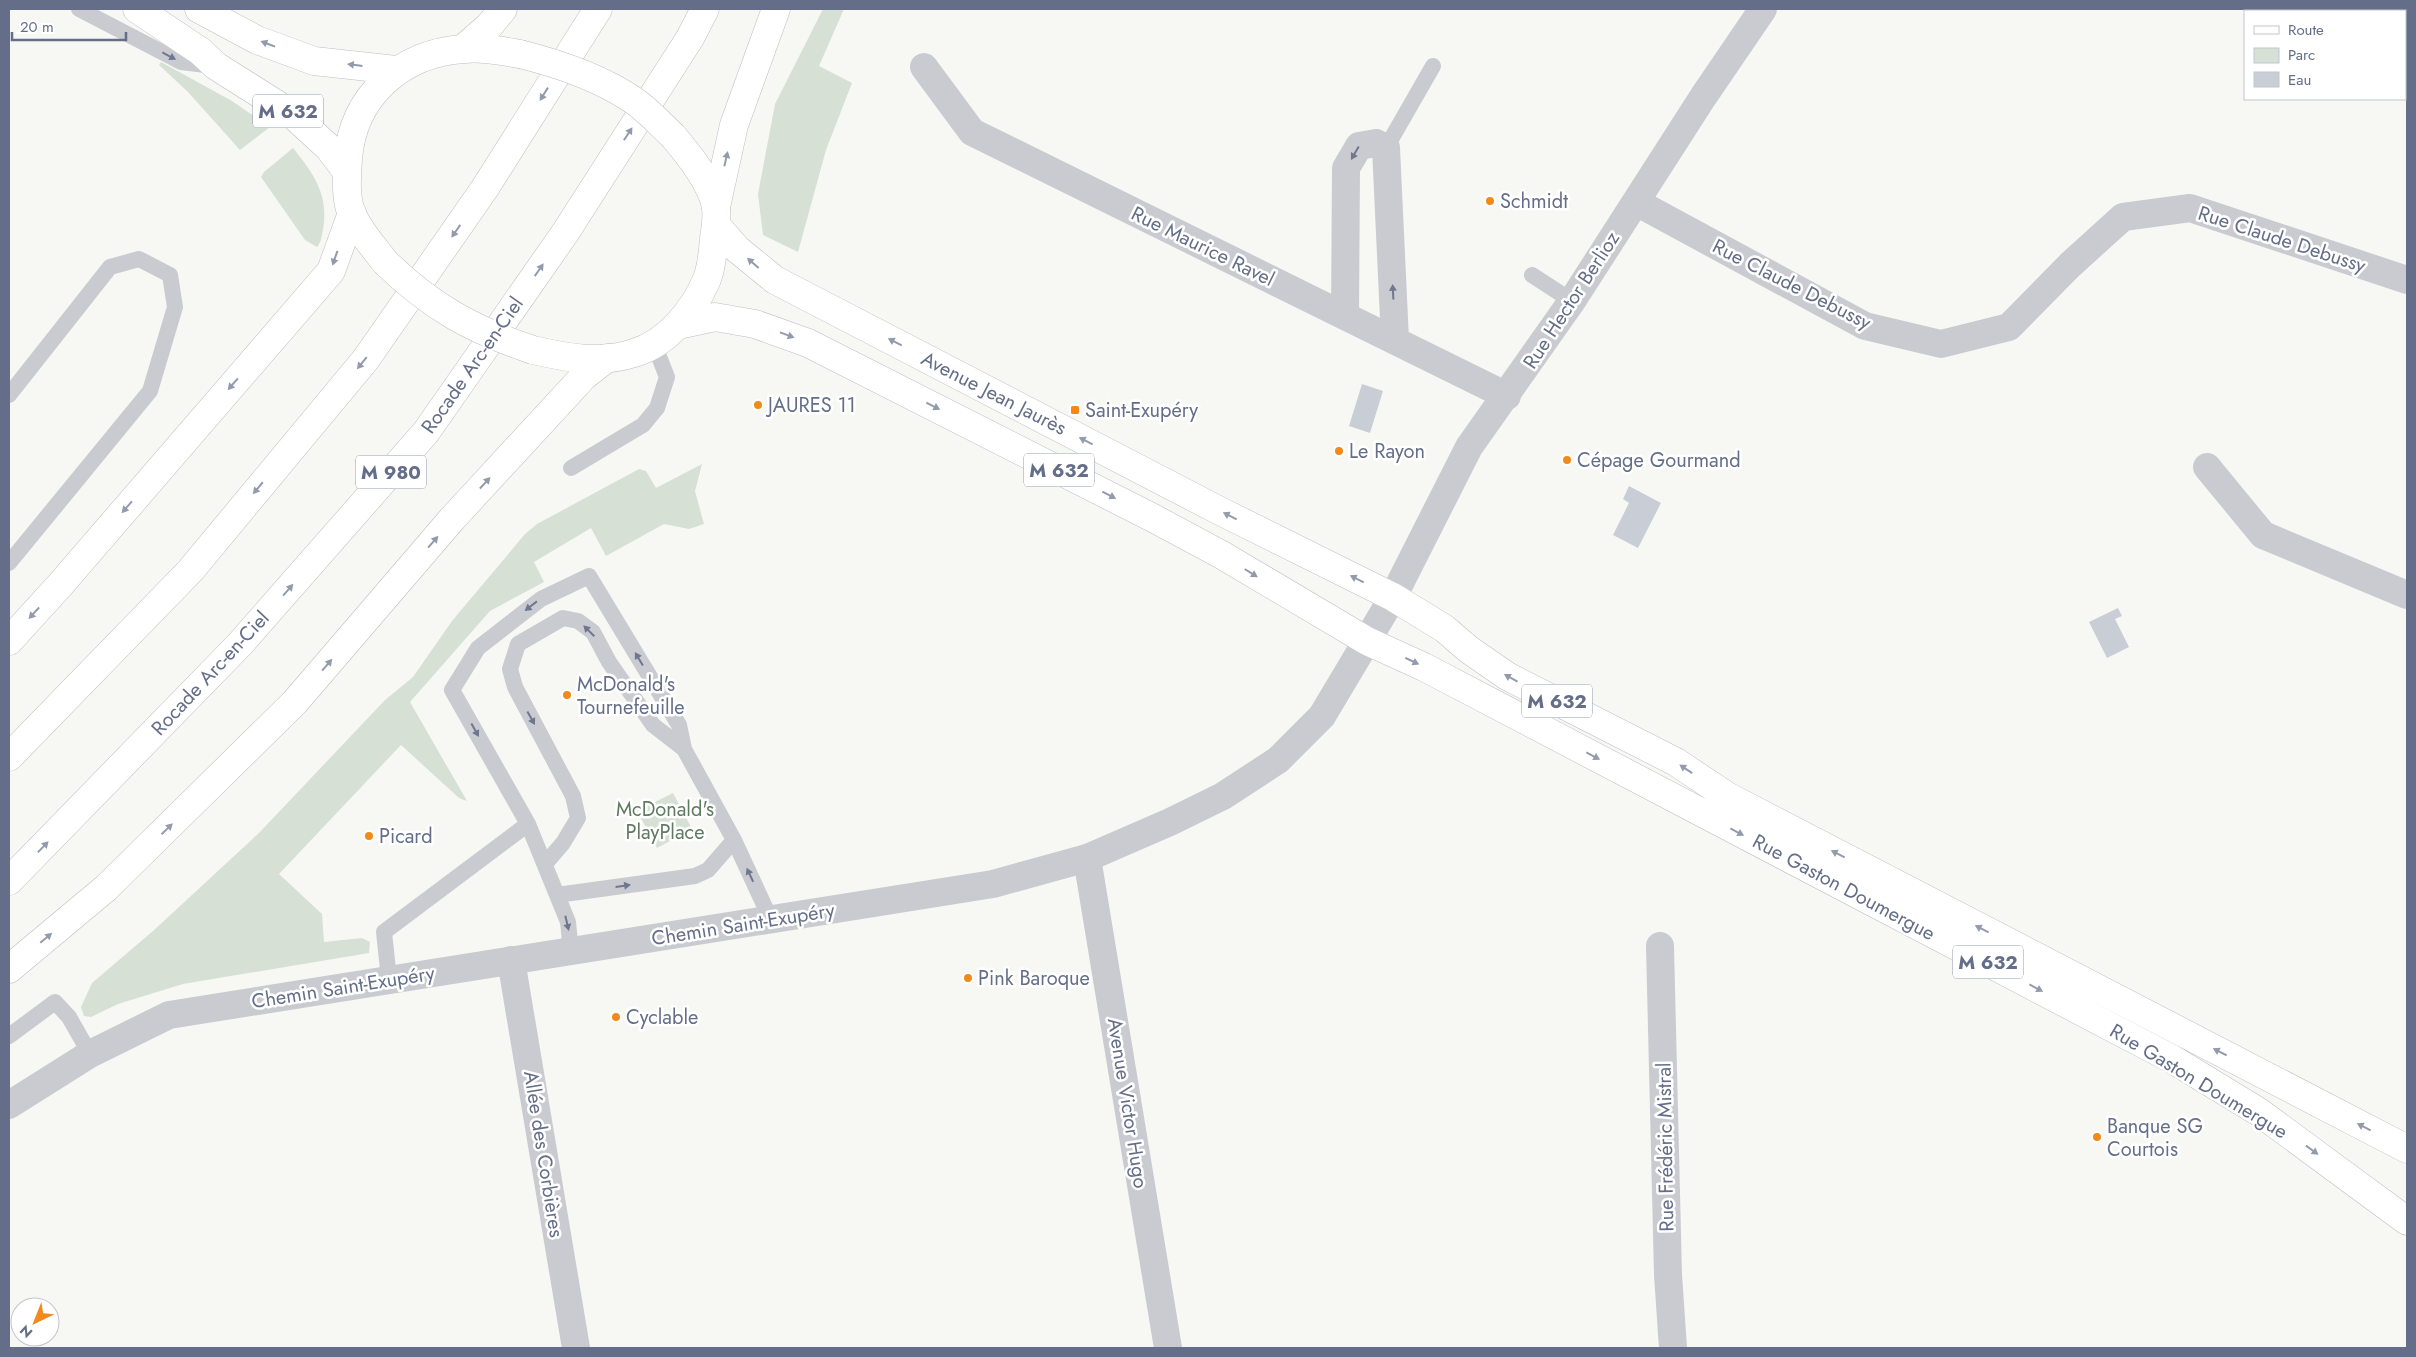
<svg xmlns="http://www.w3.org/2000/svg" width="2416" height="1357" font-family="Jost,sans-serif">
	<style>
		.green { fill: #d6e0d5 }
		.water { fill: #c9ced6 }
		.lines { fill: none; stroke-linecap: round; stroke-linejoin: round }
		.primary-casing { stroke: #bcbec3; stroke-width: 29 }
		.trunk-casing { stroke: #bbbdc1; stroke-width: 29 }
		.service { stroke: #cacbd0; stroke-width: 16 }
		.minor { stroke: #cacbd0; stroke-width: 28 }
		.tertiary { stroke: #cacbd0; stroke-width: 28 }
		.primary { stroke: #fff; stroke-width: 28 }
		.trunk { stroke: #fff; stroke-width: 28 }
		.primary-bridge-casing { stroke: #bcbec3; stroke-width: 29; stroke-linecap: butt }
		.primary-bridge { stroke: #fff; stroke-width: 28 }
		.oneway { fill: #929aac }
		.oneway2 { fill: #6e778f }
		.poi-dot { fill: #f18a1b; stroke: #fff; stroke-width: 2 }
		.labels { text-anchor: middle; stroke-width: 5; stroke-linejoin: round; paint-order: stroke }
		.shield { fill: #fff; stroke: #929aac; stroke-width: 1 }
		.shield-label { font-size: 19px; font-weight: bold; fill: #646e88 }
		.poi-label { font-size: 20px; fill: #646e88; stroke: #fff; text-anchor: start }
		.street-label { font-size: 20px; fill: #646e88; stroke: #fff }
		.park-label { font-size: 20px; fill: #607a62; stroke: #fff }
	</style>
	<rect width="100%" height="100%" fill="#f7f8f4"/>
	<path class="green" d="M823,9H844L819,66L852,83L826,150L798,252L763,235L758,194L775,104Z
		M161,62L232,101L270,127L240,150L188,92L159,65Z
		M293,148C314,174 329,195 323,229C322,235 321,243 317,247L305,240L261,177L264,172Z
		M702,464L695,491L704,524L689,529L664,524L606,556L591,528L534,562L544,582L490,611L410,702L467,801L459,798L401,745L279,874L322,914L324,942L362,938L370,942L369,953L183,984L118,1004L91,1017L84,1016L81,1007L92,983L153,931L259,833L385,700L413,677L452,621L525,534L537,524L639,469L646,471L656,488Z
		M673,793L692,829L657,848L637,811Z"/>
	<path class="water" d="M1362,384L1383,391L1370,433L1349,426Z
		M1629,486L1661,503L1638,548L1613,535L1629,503L1623,499Z
		M2118,608L2122,616L2115,619L2129,647L2107,658L2089,622Z"/>
	<g class="lines">
		<defs>
			<path id="primary" d="M137,9L200,51L216,66L292,114L329,148L347,172
				M199,9L257,40L314,61L396,70
				M716,225L737,249L775,280L1220,511L1393,597L1445,629L1468,649L1507,676L1676,762L1727,796L2407,1149
				M385,262C374,247 358,230 351,212C345,195 347,176 348,159C353,96 401,53 464,49C483,47 502,51 520,54
				M678,325L715,317L755,324L808,343L1153,518L1222,555L1367,641L1424,667L2172,1059L2259,1112L2407,1221
				M533,350C567,358 601,364 634,353C668,343 694,310 707,279C712,266 713,251 714,238C716,228 717,217 716,207C711,182 689,155 673,136"/>
			<path id="trunk" d="M464,48L489,26L503,9
				M716,207L734,125L776,9
				M9,641L60,585L331,271L352,213
				M9,757L190,571L366,359L485,188L598,9
				M9,881L240,644L426,432L565,233L690,38L705,9
				M9,969L106,888L295,702L452,519L584,376L607,358"/>
		</defs>
		<use href="#primary" class="primary-casing"/>
		<use href="#trunk" class="trunk-casing"/>
		<path class="service" d="M79,9L181,62L214,66
			M1386,148L1433,66
			M1532,275L1572,301
			M9,395L110,267L139,259L170,275L175,307L150,391L9,563
			M571,468L643,425L657,408L667,377L654,344
			M545,864L563,843L578,818L573,796L515,687L510,669L518,644L563,618L578,621L593,632L609,662L653,725L684,749
			M557,895L695,876L708,870L734,840
			M571,951L568,922L528,824L452,690L478,648L541,599L589,576L679,725L684,749L734,840L771,920
			M389,979L384,932L528,824
			M9,1036L55,1002L69,1017L90,1054"/>
		<path class="minor" d="M924,67L972,132L1507,396
			M1636,202L1865,326L1941,344L2009,327L2070,265L2123,217L2190,208L2407,280
			M1345,315L1346,168L1359,146L1376,143L1386,148L1395,340
			M2207,467L2263,535L2407,595
			M1393,597L1469,447L1572,301L1703,97L1763,9
			M1087,858L1168,1348
			M1660,946L1668,1275L1673,1348
			M511,960L576,1348"/>
		<path class="tertiary" d="M9,1105L90,1054L169,1015L993,884L1087,858L1170,822L1223,796L1278,760L1322,716L1393,597"/>
		<use href="#primary" class="primary"/>
		<use href="#trunk" class="trunk"/>
		<defs>
			<path id="primary-bridge" d="M520,54C560,64 599,77 633,100C648,110 660,124 673,136
				M385,262C431,307 473,330 533,350"/>
		</defs>
		<use href="#primary-bridge" class="primary-bridge-casing"/>
		<use href="#primary-bridge" class="primary-bridge"/>
	</g>
	<defs><path id="oneway-solid" d="M-6-.8H1V-3.2L6.5 0L1 3.2V.8H-6Z" transform="scale(1.25)"/></defs>
	<g class="oneway">
		<use href="#oneway-solid" transform="translate(268 44) rotate(-159)"/>
		<use href="#oneway-solid" transform="translate(355 65) rotate(-173)"/>
		<use href="#oneway-solid" transform="translate(544 94) rotate(122)"/>
		<use href="#oneway-solid" transform="translate(628 134) rotate(-57)"/>
		<use href="#oneway-solid" transform="translate(726 159) rotate(-77)"/>
		<use href="#oneway-solid" transform="translate(456 231) rotate(125)"/>
		<use href="#oneway-solid" transform="translate(335 258) rotate(109)"/>
		<use href="#oneway-solid" transform="translate(753 263) rotate(-139)"/>
		<use href="#oneway-solid" transform="translate(539 270) rotate(-55)"/>
		<use href="#oneway-solid" transform="translate(787 335) rotate(20)"/>
		<use href="#oneway-solid" transform="translate(895 342) rotate(-153)"/>
		<use href="#oneway-solid" transform="translate(362 363) rotate(129)"/>
		<use href="#oneway-solid" transform="translate(233 384) rotate(131)"/>
		<use href="#oneway-solid" transform="translate(933 406) rotate(27)"/>
		<use href="#oneway-solid" transform="translate(1086 441) rotate(-153)"/>
		<use href="#oneway-solid" transform="translate(485 483) rotate(-47)"/>
		<use href="#oneway-solid" transform="translate(258 488) rotate(130)"/>
		<use href="#oneway-solid" transform="translate(1109 495) rotate(27)"/>
		<use href="#oneway-solid" transform="translate(127 507) rotate(131)"/>
		<use href="#oneway-solid" transform="translate(1230 516) rotate(-153)"/>
		<use href="#oneway-solid" transform="translate(433 542) rotate(-49)"/>
		<use href="#oneway-solid" transform="translate(1251 573) rotate(32)"/>
		<use href="#oneway-solid" transform="translate(1357 579) rotate(-153)"/>
		<use href="#oneway-solid" transform="translate(288 590) rotate(-49)"/>
		<use href="#oneway-solid" transform="translate(34 613) rotate(133)"/>
		<use href="#oneway-solid" transform="translate(1412 661) rotate(25)"/>
		<use href="#oneway-solid" transform="translate(327 665) rotate(-49)"/>
		<use href="#oneway-solid" transform="translate(1511 678) rotate(-151)"/>
		<use href="#oneway-solid" transform="translate(1593 756) rotate(28)"/>
		<use href="#oneway-solid" transform="translate(1686 769) rotate(-146)"/>
		<use href="#oneway-solid" transform="translate(167 829) rotate(-44)"/>
		<use href="#oneway-solid" transform="translate(1737 832) rotate(28)"/>
		<use href="#oneway-solid" transform="translate(43 847) rotate(-46)"/>
		<use href="#oneway-solid" transform="translate(1838 854) rotate(-153)"/>
		<use href="#oneway-solid" transform="translate(1982 929) rotate(-153)"/>
		<use href="#oneway-solid" transform="translate(46 938) rotate(-40)"/>
		<use href="#oneway-solid" transform="translate(2036 988) rotate(28)"/>
		<use href="#oneway-solid" transform="translate(2220 1052) rotate(-153)"/>
		<use href="#oneway-solid" transform="translate(2364 1127) rotate(-153)"/>
		<use href="#oneway-solid" transform="translate(2312 1150) rotate(36)"/>
	</g>
	<g class="oneway2">
		<use href="#oneway-solid" transform="translate(169 56) rotate(28)"/>
		<use href="#oneway-solid" transform="translate(1355 153) rotate(120)"/>
		<use href="#oneway-solid" transform="translate(1393 292) rotate(-93)"/>
		<use href="#oneway-solid" transform="translate(531 606) rotate(142)"/>
		<use href="#oneway-solid" transform="translate(589 631) rotate(-135)"/>
		<use href="#oneway-solid" transform="translate(639 659) rotate(-121)"/>
		<use href="#oneway-solid" transform="translate(531 718) rotate(61)"/>
		<use href="#oneway-solid" transform="translate(475 730) rotate(61)"/>
		<use href="#oneway-solid" transform="translate(750 875) rotate(-115)"/>
		<use href="#oneway-solid" transform="translate(623 886) rotate(-8)"/>
		<use href="#oneway-solid" transform="translate(567 923) rotate(77)"/>
	</g>
	<g class="poi-dot">
		<circle cx="1490" cy="201" r="5"/>
		<circle cx="758" cy="405" r="5"/>
		<rect x="1070" y="405" width="10" height="10" rx="2.5"/>
		<circle cx="1339" cy="451" r="5"/>
		<circle cx="1567" cy="460" r="5"/>
		<circle cx="567" cy="695" r="5"/>
		<circle cx="369" cy="836" r="5"/>
		<circle cx="968" cy="978" r="5"/>
		<circle cx="616" cy="1017" r="5"/>
		<circle cx="2097" cy="1137" r="5"/>
	</g>
	<g class="labels">
		<g class="shield">
			<rect x="253" y="94.5" width="70" height="33" rx="4"/>
			<rect x="1024" y="453.5" width="70" height="33" rx="4"/>
			<rect x="356" y="455.5" width="70" height="33" rx="4"/>
			<rect x="1522" y="684.5" width="70" height="33" rx="4"/>
			<rect x="1953" y="945.5" width="70" height="33" rx="4"/>
		</g>
		<g class="shield-label">
			<text x="288" y="118">M 632</text>
			<text x="1059" y="477">M 632</text>
			<text x="391" y="479">M 980</text>
			<text x="1557" y="708">M 632</text>
			<text x="1988" y="969">M 632</text>
		</g>
		<g class="poi-label">
			<text x="1500" y="208">Schmidt</text>
			<text x="768" y="412">JAURES 11</text>
			<text x="1085" y="417">Saint-Exupéry</text>
			<text x="1349" y="458">Le Rayon</text>
			<text x="1577" y="467">Cépage Gourmand</text>
			<text x="577" y="691">McDonald's<tspan x="577" dy="23">Tournefeuille</tspan></text>
			<text x="379" y="843">Picard</text>
			<text x="978" y="985">Pink Baroque</text>
			<text x="626" y="1024">Cyclable</text>
			<text x="2107" y="1133">Banque SG<tspan x="2107" dy="23">Courtois</tspan></text>
		</g>
		<g class="street-label">
			<text transform="translate(2282 239) rotate(18)" y="7">Rue Claude Debussy</text>
			<text transform="translate(1203 246) rotate(26)" y="7">Rue Maurice Ravel</text>
			<text transform="translate(1792 284) rotate(27)" y="7">Rue Claude Debussy</text>
			<text transform="translate(1571 300) rotate(-57)" y="7">Rue Hector Berlioz</text>
			<text transform="translate(472 365) rotate(-55)" y="7">Rocade Arc-en-Ciel</text>
			<text transform="translate(994 393) rotate(27)" y="7">Avenue Jean Jaurès</text>
			<text transform="translate(210 673) rotate(-47)" y="7">Rocade Arc-en-Ciel</text>
			<text transform="translate(1844 887) rotate(28)" y="7">Rue Gaston Doumergue</text>
			<text transform="translate(743 924) rotate(-9)" y="7">Chemin Saint-Exupéry</text>
			<text transform="translate(343 987) rotate(-9)" y="7">Chemin Saint-Exupéry</text>
			<text transform="translate(2199 1081) rotate(31)" y="7">Rue Gaston Doumergue</text>
			<text transform="translate(1128 1103) rotate(81)" y="7">Avenue Victor Hugo</text>
			<text transform="translate(1665 1147) rotate(-91)" y="7">Rue Frédéric Mistral</text>
			<text transform="translate(544 1154) rotate(81)" y="7">Allée des Corbières</text>
		</g>
		<g class="park-label">
			<text x="665" y="816">McDonald's<tspan x="665" dy="23">PlayPlace</tspan></text>
		</g>
	</g>
	<rect width="2416" height="1357" fill="none" stroke="#646e88" stroke-width="20"/>
	<rect x="2244" y="10" width="162" height="90" fill="#ffffff" stroke="#c1c5cf"/>
	<rect x="2254" y="26" width="25" height="8" fill="#ffffff" stroke="#c1c5cf"/>
	<text x="2288" y="35" font-size="15" fill="#646e88">Route</text>
	<rect x="2254" y="48" width="25" height="15" fill="#d6e0d5" stroke="#c1c5cf"/>
	<text x="2288" y="60" font-size="15" fill="#646e88">Parc</text>
	<rect x="2254" y="72" width="25" height="15" fill="#c9ced6" stroke="#c1c5cf"/>
	<text x="2288" y="85" font-size="15" fill="#646e88">Eau</text>
	<g transform="translate(35 1322) rotate(223)"><circle r="24" fill="#ffffff" stroke="#c1c5cf"/>
	<path d="M0-4L9 19L0 12L-9 19Z" fill="#f18a1b"/>
	<text y="-8" font-size="14" font-weight="bold" text-anchor="middle" fill="#646e88">N</text>
	</g>
	<path d="M12 32v8h114v-8" fill="none" stroke="#646e88" stroke-width="2.5"/>
	<text x="20" y="32" font-size="15" fill="#646e88" stroke="#ffffff" stroke-width="4" paint-order="stroke">20 m</text>
</svg>
